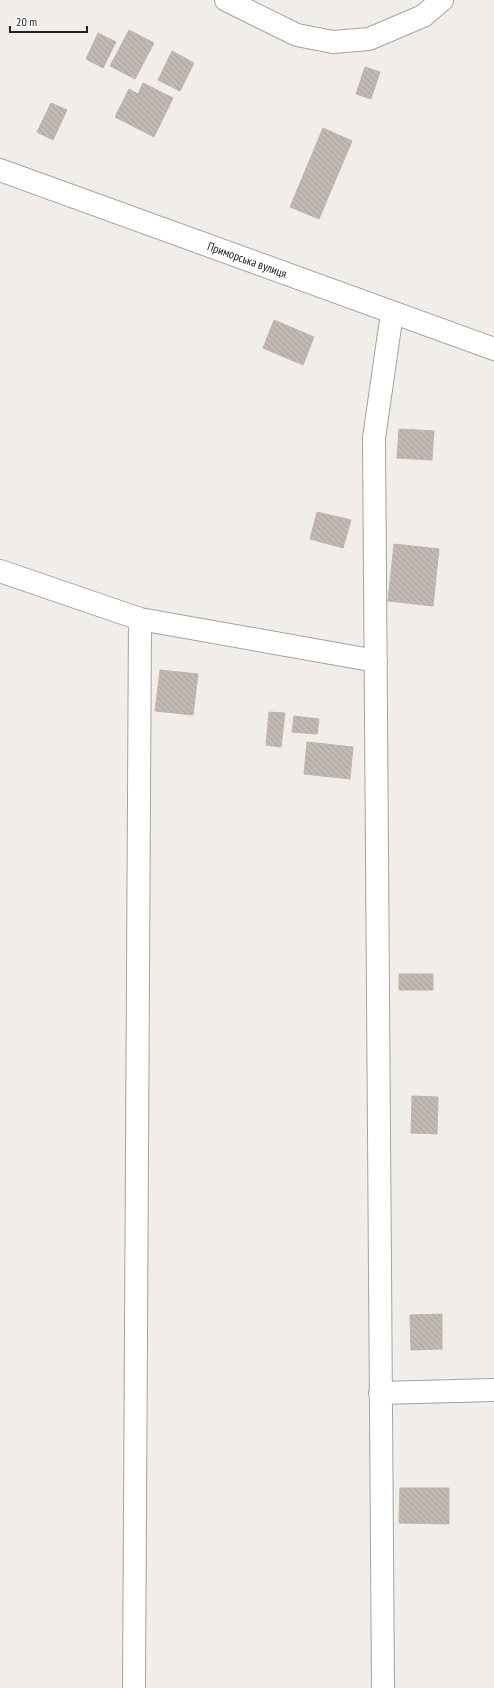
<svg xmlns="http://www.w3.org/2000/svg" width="494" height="1688" font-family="'PT Sans Narrow',sans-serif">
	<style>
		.building { fill: url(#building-back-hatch); stroke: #c3b3ab }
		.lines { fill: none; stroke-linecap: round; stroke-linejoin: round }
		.minor-casing { stroke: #a3a3a3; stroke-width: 24 }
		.minor { stroke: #fff; stroke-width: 22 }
		.labels { text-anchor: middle; stroke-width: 4; stroke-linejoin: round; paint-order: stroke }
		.street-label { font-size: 12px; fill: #222; stroke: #fff }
	</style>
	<defs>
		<pattern id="building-back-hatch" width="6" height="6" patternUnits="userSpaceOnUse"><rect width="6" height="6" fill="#c2b9b5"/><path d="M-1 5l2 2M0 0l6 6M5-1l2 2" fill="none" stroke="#a69f9b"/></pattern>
	</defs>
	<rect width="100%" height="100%" fill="#f1eee9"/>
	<path class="building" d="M129,30L154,43L135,79L110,66Z
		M98,33L116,42L103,68L86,59Z
		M172,51L194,63L180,91L158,80Z
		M365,67L380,72L371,99L356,94Z
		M143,83L173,98L154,137L115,117L129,89L138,94Z
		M51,103L67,110L53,140L37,132Z
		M323,128L352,141L319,219L290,207Z
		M274,320L314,337L303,365L263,348Z
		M399,429L434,431L432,460L397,458Z
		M317,512L351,520L343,548L310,539Z
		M394,544L439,549L433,606L388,601Z
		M160,670L198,674L193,715L155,711Z
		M269,712L285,713L281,747L266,745Z
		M294,716L319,719L317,734L292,732Z
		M307,742L353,747L350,779L304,774Z
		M399,974H433V990H399Z
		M412,1096L438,1097L437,1134L411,1133Z
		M442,1314V1349L411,1350L410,1315Z
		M400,1488H449V1524L399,1523Z"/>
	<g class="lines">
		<defs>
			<path id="minor" d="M226,0L297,35L333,42L369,39L423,16L442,0
				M0,170L494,349
				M0,571L140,619L376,661
				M380,1393L494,1390
				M134,1688L140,619
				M383,1688L374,438L392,313"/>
		</defs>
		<use href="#minor" class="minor-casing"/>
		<use href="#minor" class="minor"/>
	</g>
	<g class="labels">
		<g class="street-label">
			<text transform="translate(247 260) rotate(20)" y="4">Приморська вулиця</text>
		</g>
	</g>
	<path d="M10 26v6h77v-6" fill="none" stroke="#222222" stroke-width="2"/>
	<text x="16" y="26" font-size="12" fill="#222222" stroke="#ffffff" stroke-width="3" paint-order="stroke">20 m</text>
</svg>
